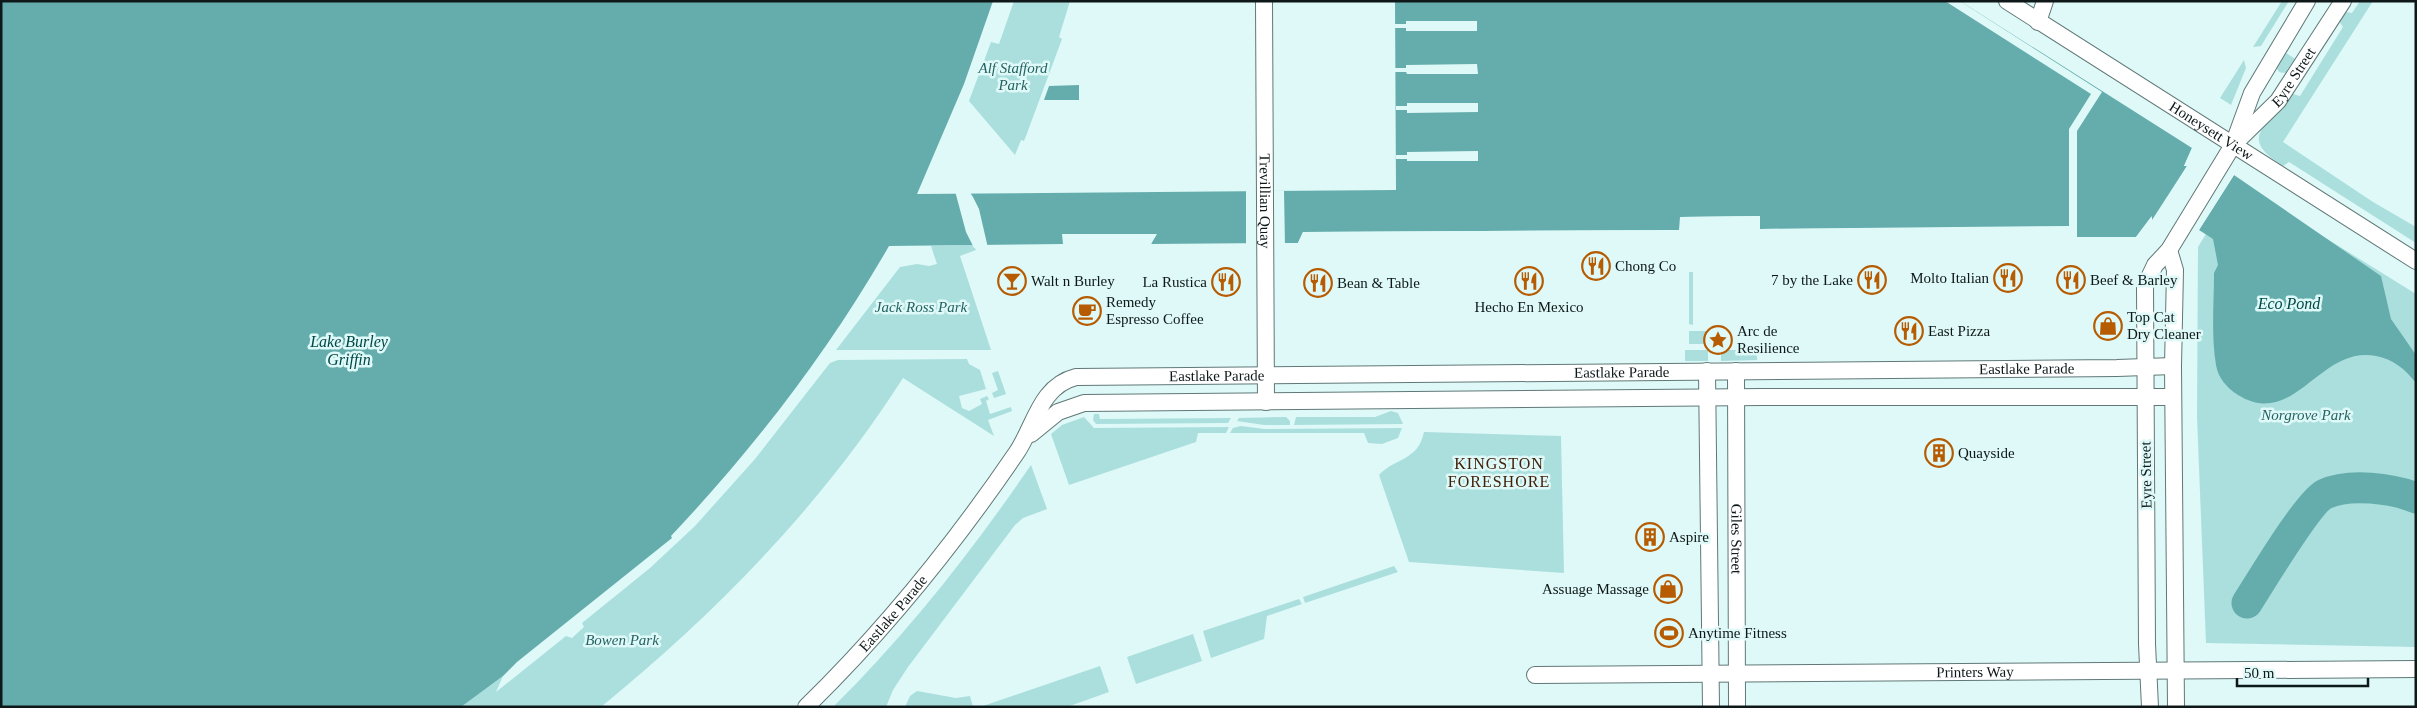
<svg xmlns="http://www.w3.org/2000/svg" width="2417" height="708" font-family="'Times New Roman',serif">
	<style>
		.green { fill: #abdfdd }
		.water { fill: #65adac }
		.pier { fill: #def9f8 }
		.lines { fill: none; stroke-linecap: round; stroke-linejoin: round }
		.river { stroke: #65adac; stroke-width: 31 }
		.minor-casing { stroke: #607877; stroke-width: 18 }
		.minor { stroke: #fff; stroke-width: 16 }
		.labels { text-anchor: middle; stroke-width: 5; stroke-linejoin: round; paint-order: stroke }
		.park-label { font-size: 15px; font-style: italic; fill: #256261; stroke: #def9f8 }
		.street-label { font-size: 15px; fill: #0e1818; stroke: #def9f8 }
		.poi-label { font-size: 15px; fill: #0e1818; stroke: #def9f8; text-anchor: start }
		.water-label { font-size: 16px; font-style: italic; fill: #004746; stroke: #def9f8 }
		.neighbourhood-label { font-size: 16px; letter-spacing: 1px; fill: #412109; stroke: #def9f8 }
	</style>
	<rect width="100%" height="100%" fill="#def9f8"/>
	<path class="green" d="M1014,1H1070L1059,37L1062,39L1026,136L1024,141L1021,140L1015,155L969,101L991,42L999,44Z
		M2282,1H2289L2261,46L2253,47Z
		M2360,1H2373L2283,142L2373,202L2416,227V243L2289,162L2283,166C2234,135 2271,126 2293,94L2300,96L2343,27L2339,21L2346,12L2352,13Z
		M2283,51L2297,60C2292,68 2289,75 2279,72L2276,67Z
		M2244,60L2246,68L2231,105L2220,98Z
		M2237,183L2416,294V647L2206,643L2197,417L2198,247Z
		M973,245L976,250L960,256L991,350H836L900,267L917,264L929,266L937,264L931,246Z
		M1689,272H1693V325L1689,324Z
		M1689,331H1708V344H1689Z
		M1685,350H1708V361H1685Z
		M1721,350H1757V360L1721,361Z
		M967,359L969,364L980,370L986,389L959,396L962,408L969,411L982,404L980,399L987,396L989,399L986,401L990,414L1011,407L1012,411L988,420L994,436L903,378C822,505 716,613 601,707H461L503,676L496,692L566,636L572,638L584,627L582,623L650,568L695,526L755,459L830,363L838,360Z
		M998,371L1006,394L994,398L992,393L998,390L992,373Z
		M1391,411L1398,413L1403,424L1294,425L1296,417H1375Z
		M1094,414H1099L1100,419L1231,418L1228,423L1096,424L1093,420Z
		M1084,417L1094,428L1229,427L1226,433H1198L1196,442L1069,485L1051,434L1062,425Z
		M1286,417L1290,421V425H1264L1237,421L1239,418Z
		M1241,426L1264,429L1402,428L1398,438L1382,444L1368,443L1364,433H1230L1233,428Z
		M1424,432L1561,436L1564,573L1409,562L1379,475C1396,457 1418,461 1424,432Z
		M1031,465L1047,509L1023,518L1015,525L908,667L893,690L886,707H833C908,633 972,551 1031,465Z
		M1394,566L1398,572L1305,603L1303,597Z
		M1299,599L1302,604L1267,616L1264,639L1211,658L1203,631Z
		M1193,634L1202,661L1136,684L1127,657Z
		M1100,666L1109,692L1067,707H980Z
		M917,691L956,698L970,696L973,707H905L910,696Z"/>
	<path class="water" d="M1,1H993L964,84L917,194L1396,190L1395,1H1960L2192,148L2184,166H2187L2152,222L2151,217L2136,237H2077V227H2069L1760,229V216L1680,217V230L1303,232L1298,243H1285L1151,244L1156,234H1063V244L889,246C828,352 755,447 671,536L672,538L517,662L503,676L461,707H1Z
		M1079,85V100H1044L1049,86Z
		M2234,175L2381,276L2391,319L2416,355V383C2405,369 2393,359 2376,356C2319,345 2295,430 2238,395C2227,388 2218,378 2216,365C2211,335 2214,303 2214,273L2218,265L2213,239L2199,230Z"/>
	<path class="pier" d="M1945,1H1960L2102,92L2077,131V240L2075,238V230L2069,229L1760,231L1758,229V219H1682V230L1680,232L1304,234L1300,244L1297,245L1303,232L1679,230L1680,217L1760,216V229L2069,226V129L2091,94Z
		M1406,21H1477V31H1406V28H1395V24H1406Z
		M1477,64L1478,74H1407L1406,72H1395V68H1406V65Z
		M1407,103H1478V112L1407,113V110H1396V106H1407Z
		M2192,148L2194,150L2188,163L2190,167L2154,223H2150L2139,237H2136L2152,216V220L2187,166H2184Z
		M1478,151V161H1407V159H1396V155H1407V152Z
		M2232,174L2234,175L2199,230L2197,229Z
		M955,191H969L973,197L979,209L988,248H974L966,232Z
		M1246,191H1284L1285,246H1246Z
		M1062,234H1157L1151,244H1148L1152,236L1065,237V244H1063Z"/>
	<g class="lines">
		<path class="river" d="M2247,603C2260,583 2308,502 2325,494C2349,483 2392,488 2416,498"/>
		<defs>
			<g id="minor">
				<path id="s1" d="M1264,1L1266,402"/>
				<path id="s2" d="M2007,1L2416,261"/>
				<path d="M2038,22L2045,1"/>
				<path id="s3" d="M2234,144L2278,101L2343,1"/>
				<path d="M2169,250L2175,270L2173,366L2176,707"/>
				<path d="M1707,371L1711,707"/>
				<path id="s4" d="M1736,371L1737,707"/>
				<path d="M1031,434L1058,412L1084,403L1763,397H2173"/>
				<path id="s5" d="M1535,675L2416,669"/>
				<path id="s6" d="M806,707C886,629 955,543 1017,452C1035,425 1040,386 1076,377L2117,368L2173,366"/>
				<path d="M2150,707L2147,644L2145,286L2155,265L2169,250L2233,145L2252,93L2307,1"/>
			</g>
		</defs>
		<use href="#minor" class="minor-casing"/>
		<use href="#minor" class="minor"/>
	</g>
	<defs>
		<symbol id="restaurant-ring" viewBox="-11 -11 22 22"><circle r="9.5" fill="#def9f8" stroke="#b75b00" stroke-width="1.5"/><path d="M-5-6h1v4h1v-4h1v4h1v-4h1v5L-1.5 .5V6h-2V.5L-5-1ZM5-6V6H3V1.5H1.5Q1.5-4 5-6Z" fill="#b75b00"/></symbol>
		<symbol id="bar-ring" viewBox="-11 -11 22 22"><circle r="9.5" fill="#def9f8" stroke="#b75b00" stroke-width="1.5"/><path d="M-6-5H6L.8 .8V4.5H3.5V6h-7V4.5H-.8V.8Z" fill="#b75b00"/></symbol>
		<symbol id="cafe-ring" viewBox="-11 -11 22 22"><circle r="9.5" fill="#def9f8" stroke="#b75b00" stroke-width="1.5"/><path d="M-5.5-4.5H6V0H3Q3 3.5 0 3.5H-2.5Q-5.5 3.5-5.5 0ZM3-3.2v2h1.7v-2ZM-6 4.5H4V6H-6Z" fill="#b75b00"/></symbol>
		<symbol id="shop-ring" viewBox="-11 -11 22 22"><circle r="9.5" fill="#def9f8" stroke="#b75b00" stroke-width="1.5"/><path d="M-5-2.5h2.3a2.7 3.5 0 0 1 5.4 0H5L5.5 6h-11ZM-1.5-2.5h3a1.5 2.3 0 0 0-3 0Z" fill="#b75b00"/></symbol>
		<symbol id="sight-ring" viewBox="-11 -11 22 22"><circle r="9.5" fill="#def9f8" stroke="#b75b00" stroke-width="1.5"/><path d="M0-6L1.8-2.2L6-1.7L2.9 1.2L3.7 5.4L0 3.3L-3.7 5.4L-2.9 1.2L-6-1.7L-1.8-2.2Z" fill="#b75b00"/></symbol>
		<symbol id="building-ring" viewBox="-11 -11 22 22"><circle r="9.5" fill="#def9f8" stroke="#b75b00" stroke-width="1.5"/><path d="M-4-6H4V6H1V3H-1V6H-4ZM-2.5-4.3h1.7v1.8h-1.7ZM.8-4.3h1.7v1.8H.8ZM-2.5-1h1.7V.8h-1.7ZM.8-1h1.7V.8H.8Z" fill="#b75b00"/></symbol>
		<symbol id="stadium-ring" viewBox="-11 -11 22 22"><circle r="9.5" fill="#def9f8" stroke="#b75b00" stroke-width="1.5"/><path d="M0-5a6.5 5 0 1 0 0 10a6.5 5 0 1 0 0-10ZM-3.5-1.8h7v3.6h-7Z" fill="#b75b00"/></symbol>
	</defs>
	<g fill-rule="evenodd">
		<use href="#restaurant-ring" x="1580" y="250" width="32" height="32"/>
		<use href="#restaurant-ring" x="1992" y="262" width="32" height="32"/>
		<use href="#restaurant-ring" x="1856" y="264" width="32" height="32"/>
		<use href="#restaurant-ring" x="2055" y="264" width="32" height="32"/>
		<use href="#bar-ring" x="996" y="265" width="32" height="32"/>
		<use href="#restaurant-ring" x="1513" y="265" width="32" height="32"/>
		<use href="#restaurant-ring" x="1210" y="266" width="32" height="32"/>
		<use href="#restaurant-ring" x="1302" y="267" width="32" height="32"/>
		<use href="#cafe-ring" x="1071" y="295" width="32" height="32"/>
		<use href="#shop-ring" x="2092" y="310" width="32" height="32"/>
		<use href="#restaurant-ring" x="1893" y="315" width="32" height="32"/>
		<use href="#sight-ring" x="1702" y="324" width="32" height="32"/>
		<use href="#building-ring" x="1923" y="437" width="32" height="32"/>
		<use href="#building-ring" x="1634" y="521" width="32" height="32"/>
		<use href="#shop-ring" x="1652" y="573" width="32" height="32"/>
		<use href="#stadium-ring" x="1653" y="617" width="32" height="32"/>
	</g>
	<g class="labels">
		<g class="park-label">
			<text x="1013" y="73">Alf Stafford<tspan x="1013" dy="17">Park</tspan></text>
			<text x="921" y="312">Jack Ross Park</text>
			<text x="2306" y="420">Norgrove Park</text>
			<text x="622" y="645">Bowen Park</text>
		</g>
		<g class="street-label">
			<text dy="5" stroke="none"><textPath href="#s3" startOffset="90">Eyre Street</textPath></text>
			<text dy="5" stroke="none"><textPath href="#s2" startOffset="242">Honeysett View</textPath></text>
			<text dy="5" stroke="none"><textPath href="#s1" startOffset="200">Trevillian Quay</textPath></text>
			<text dy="5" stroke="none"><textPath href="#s6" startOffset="1381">Eastlake Parade</textPath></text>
			<text dy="5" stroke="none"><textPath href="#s6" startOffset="976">Eastlake Parade</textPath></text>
			<text dy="5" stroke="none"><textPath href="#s6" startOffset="571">Eastlake Parade</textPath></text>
			<text transform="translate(2146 475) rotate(-91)" y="5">Eyre Street</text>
			<text dy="5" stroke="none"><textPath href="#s4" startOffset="168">Giles Street</textPath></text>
			<text dy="5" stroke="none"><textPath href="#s6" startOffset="128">Eastlake Parade</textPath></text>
			<text dy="5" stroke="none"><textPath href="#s5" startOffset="440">Printers Way</textPath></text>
		</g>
		<g class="poi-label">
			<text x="1615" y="271">Chong Co</text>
			<text x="1989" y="283" text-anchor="end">Molto Italian</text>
			<text x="1853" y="285" text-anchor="end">7 by the Lake</text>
			<text x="2090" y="285">Beef &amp; Barley</text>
			<text x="1031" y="286">Walt n Burley</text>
			<text x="1207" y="287" text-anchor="end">La Rustica</text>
			<text x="1337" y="288">Bean &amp; Table</text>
			<text x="1106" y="307">Remedy<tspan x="1106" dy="17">Espresso Coffee</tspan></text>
			<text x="1529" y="312" text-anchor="middle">Hecho En Mexico</text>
			<text x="2127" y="322">Top Cat<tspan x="2127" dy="17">Dry Cleaner</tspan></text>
			<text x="1737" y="336">Arc de<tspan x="1737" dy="17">Resilience</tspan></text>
			<text x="1928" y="336">East Pizza</text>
			<text x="1958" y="458">Quayside</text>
			<text x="1669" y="542">Aspire</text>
			<text x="1649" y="594" text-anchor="end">Assuage Massage</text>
			<text x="1688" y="638">Anytime Fitness</text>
		</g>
		<g class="water-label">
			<text x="2289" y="309">Eco Pond</text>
			<text x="349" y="347">Lake Burley<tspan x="349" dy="18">Griffin</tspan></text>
		</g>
		<g class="neighbourhood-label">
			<text x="1499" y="469">KINGSTON<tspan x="1499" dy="18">FORESHORE</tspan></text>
		</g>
	</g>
	<rect width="2417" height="708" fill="none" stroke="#0e1818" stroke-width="5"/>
	<path d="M2237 678v8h131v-8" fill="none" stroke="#0e1818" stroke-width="2.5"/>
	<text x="2244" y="678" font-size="15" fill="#0e1818" stroke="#def9f8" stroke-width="4" paint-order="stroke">50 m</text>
</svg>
